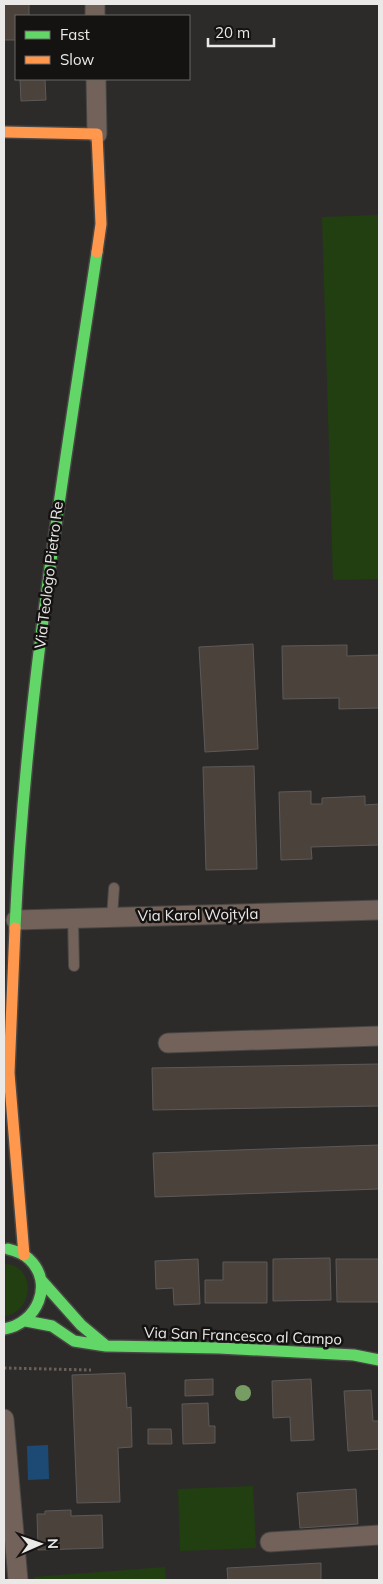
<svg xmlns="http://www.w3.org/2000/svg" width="383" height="1584" font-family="Mulish,sans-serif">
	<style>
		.green { fill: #223f12 }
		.water { fill: #1c4a75 }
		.building { fill: #4b423b; stroke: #5c5a59 }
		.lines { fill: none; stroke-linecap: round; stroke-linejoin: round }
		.lane-casing { stroke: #474644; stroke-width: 12 }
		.street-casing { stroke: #474644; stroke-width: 21 }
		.fast-casing { stroke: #474644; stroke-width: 14 }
		.slow-casing { stroke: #474644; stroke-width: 14 }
		.path { stroke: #696059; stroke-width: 3; stroke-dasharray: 2.5 2.5; stroke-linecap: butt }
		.lane { stroke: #726259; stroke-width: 10 }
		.street { stroke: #726259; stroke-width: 19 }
		.fast { stroke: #63d668; stroke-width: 11 }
		.slow { stroke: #ff974d; stroke-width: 11 }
		.tree { fill: #779d64 }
		.labels { text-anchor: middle; stroke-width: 5; stroke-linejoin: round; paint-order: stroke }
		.street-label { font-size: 15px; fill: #ebe9e7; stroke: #151312 }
	</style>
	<rect width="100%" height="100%" fill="#2d2b29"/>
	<path class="green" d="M379,215V579L333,580L322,217Z
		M4,1264C36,1264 35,1312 4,1316Z
		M253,1486L256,1548L180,1551L178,1489Z
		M165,1567L166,1580H34V1577Z"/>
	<path class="water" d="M48,1445L49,1479L28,1480L27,1446Z"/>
	<path class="building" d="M4,4H29V16H16V40H4Z
		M20,79H45L46,100L21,101Z
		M253,644L258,749L205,752L199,647Z
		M347,645V656L379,655V708L339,709V698L283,699L282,646Z
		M254,766L257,869L206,870L203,767Z
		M311,791V804H322V798L365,796V805L379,804V845L311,847L312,859L281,860L279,792Z
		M379,1064V1106L153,1110L152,1068Z
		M379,1145V1189L155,1197L153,1153Z
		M330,1258L331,1300L273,1301V1259Z
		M198,1259L200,1304L174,1305L173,1288L156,1289L155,1261Z
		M336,1259H379V1302H337Z
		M223,1262H267V1303H205V1280H223Z
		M125,1373L127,1408L131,1407L132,1447L118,1448L120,1502L77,1503L72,1375Z
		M213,1379V1395L185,1396V1380Z
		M311,1379L314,1440L291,1441L290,1417L273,1418L272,1381Z
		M371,1390L373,1421H379V1449L348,1451L344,1391Z
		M208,1403L209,1426H215V1443L183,1444L182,1404Z
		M148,1429H171L172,1444H148Z
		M356,1489L358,1524L300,1528L297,1493Z
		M71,1510V1516L102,1515L103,1548L38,1550L37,1514H45V1511Z
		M321,1563V1580H228L227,1568Z"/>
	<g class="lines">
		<defs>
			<path id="lane" d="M112,917L114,888
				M73,918L74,966"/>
			<path id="street" d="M95,4V16
				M96,79L97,134
				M16,920L379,910
				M168,1043L379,1036
				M4,1419L18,1580
				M270,1542L379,1535"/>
			<path id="fast" d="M15,928C25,701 63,477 97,252
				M41,1280L81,1325L105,1345
				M26,1321L52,1326L74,1341L106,1346L219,1348L354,1355L379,1360
				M4,1329C37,1324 55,1283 29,1259C23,1253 16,1251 8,1249"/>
			<path id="slow" d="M4,132L97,134L101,224L97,252
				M15,928L9,1073L24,1255"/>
		</defs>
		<use href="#lane" class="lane-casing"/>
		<use href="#street" class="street-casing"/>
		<use href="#fast" class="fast-casing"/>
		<use href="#slow" class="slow-casing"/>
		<path class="path" d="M4,1368L91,1370"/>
		<use href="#lane" class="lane"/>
		<use href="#street" class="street"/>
		<use href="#fast" class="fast"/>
		<use href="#slow" class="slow"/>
	</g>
	<circle class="tree" cx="243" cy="1393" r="8"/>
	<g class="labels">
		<g class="street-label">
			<text transform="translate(49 575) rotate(-83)" y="5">Via Teologo Pietro Re</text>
			<text transform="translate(198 915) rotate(-1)" y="5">Via Karol Wojtyla</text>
			<text transform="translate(243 1336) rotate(2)" y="5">Via San Francesco al Campo</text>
		</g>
	</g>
	<rect width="383" height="1584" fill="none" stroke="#ebe9e7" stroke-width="10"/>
	<rect x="15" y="15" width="175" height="65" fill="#151312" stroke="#6b6967"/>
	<rect x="25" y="31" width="25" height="8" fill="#63d668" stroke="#6b6967"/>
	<text x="60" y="40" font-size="15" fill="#ebe9e7">Fast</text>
	<rect x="25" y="56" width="25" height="8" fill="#ff974d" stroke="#6b6967"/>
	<text x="60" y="65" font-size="15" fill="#ebe9e7">Slow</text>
	<g transform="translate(40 1544) rotate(88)" stroke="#151312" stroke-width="4" paint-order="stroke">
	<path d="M0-4L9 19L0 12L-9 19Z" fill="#ebe9e7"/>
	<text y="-8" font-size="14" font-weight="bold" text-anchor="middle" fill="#ebe9e7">N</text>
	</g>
	<path d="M208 38v8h66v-8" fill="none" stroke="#ebe9e7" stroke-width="2.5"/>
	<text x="215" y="38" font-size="15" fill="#ebe9e7" stroke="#151312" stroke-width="4" paint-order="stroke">20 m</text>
</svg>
